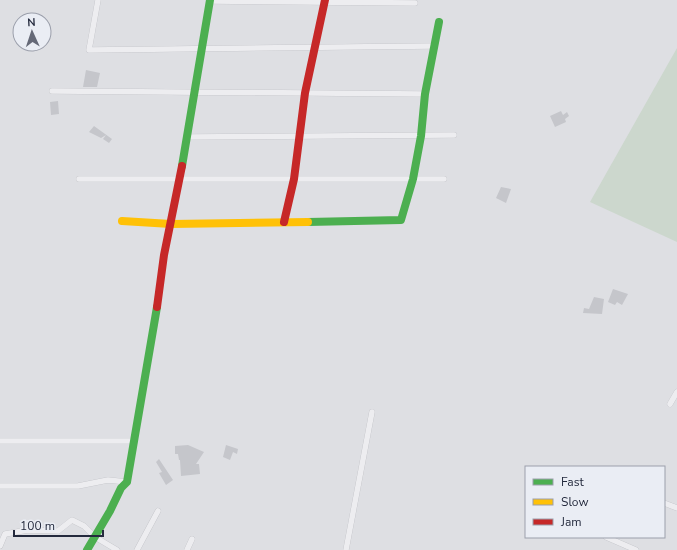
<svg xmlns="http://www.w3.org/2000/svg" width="677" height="550" font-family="'Nunito Sans',sans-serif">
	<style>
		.green { fill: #ccd7cd }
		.building { fill: #c5c6cb }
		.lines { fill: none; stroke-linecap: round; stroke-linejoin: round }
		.street-casing { stroke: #bbbcc1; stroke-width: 6 }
		.street { stroke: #ededf0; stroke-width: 5.5 }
		.fast { stroke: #4caf50; stroke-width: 8 }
		.slow { stroke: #ffc107; stroke-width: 8 }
		.jam { stroke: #c62828; stroke-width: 8 }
	</style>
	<rect width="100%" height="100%" fill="#dedfe3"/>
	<path class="green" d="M677,48V242L590,202Z"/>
	<path class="building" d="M86,70L100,73L97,87H83Z
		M58,101L59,114L51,115L50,102Z
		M561,111L563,115L567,112L569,116L565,119L566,122L555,127L550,116Z
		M94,126L112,139L109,143L103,139L106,135L101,138L89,132Z
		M501,187L511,189L506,203L496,198Z
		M613,289L628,294L622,305L617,302L615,305L608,302Z
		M594,297L604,299L602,314L583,313L584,308L589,309Z
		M188,445L204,452L196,464H199L200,474L181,476L180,460H179L178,454H175V446Z
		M226,445L238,449L237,454L233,452L230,460L223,457Z
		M159,459L173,480L166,485L159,473L162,472L156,462Z"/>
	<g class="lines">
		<defs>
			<path id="street" d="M98,0L89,50L434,46
				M210,1L415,3
				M52,91L425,94
				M186,137L454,135
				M79,179H444
				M670,404L677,392
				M0,441H135
				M0,486H78L108,480L127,482
				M664,503L677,508
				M606,537L636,550
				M0,546L5,534L28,530L58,531L72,520L84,526L95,537L117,550
				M137,550L158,511
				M187,550L192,539
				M346,550L372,412"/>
		</defs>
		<use href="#street" class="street-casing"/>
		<use href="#street" class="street"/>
		<path class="fast" d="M182,166L210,0
			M308,222L401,220L413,179L421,136L425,94L439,22
			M87,550L110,511L121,488L127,482L157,307"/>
		<path class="slow" d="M122,221L171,224L308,222"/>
		<path class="jam" d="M284,222L294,179L305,93L325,0
			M157,307L164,255L182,166"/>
	</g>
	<rect x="525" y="466" width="140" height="72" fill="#eaedf4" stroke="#9b9fab"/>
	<rect x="533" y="479" width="20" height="6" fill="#4caf50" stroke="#9b9fab"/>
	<text x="561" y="486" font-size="12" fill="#242a3d">Fast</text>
	<rect x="533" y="499" width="20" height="6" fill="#ffc107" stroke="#9b9fab"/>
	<text x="561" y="506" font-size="12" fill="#242a3d">Slow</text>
	<rect x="533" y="519" width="20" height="6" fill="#c62828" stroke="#9b9fab"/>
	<text x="561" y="526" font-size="12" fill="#242a3d">Jam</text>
	<g transform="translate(32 32) rotate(357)"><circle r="19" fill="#eaedf4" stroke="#9b9fab"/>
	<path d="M0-3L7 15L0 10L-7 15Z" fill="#656977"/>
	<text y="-6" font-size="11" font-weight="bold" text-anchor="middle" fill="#242a3d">N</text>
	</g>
	<path d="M14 530v6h89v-6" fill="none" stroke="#242a3d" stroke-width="2"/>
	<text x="20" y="530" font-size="12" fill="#242a3d" stroke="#eaedf4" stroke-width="3" paint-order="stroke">100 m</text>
</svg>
